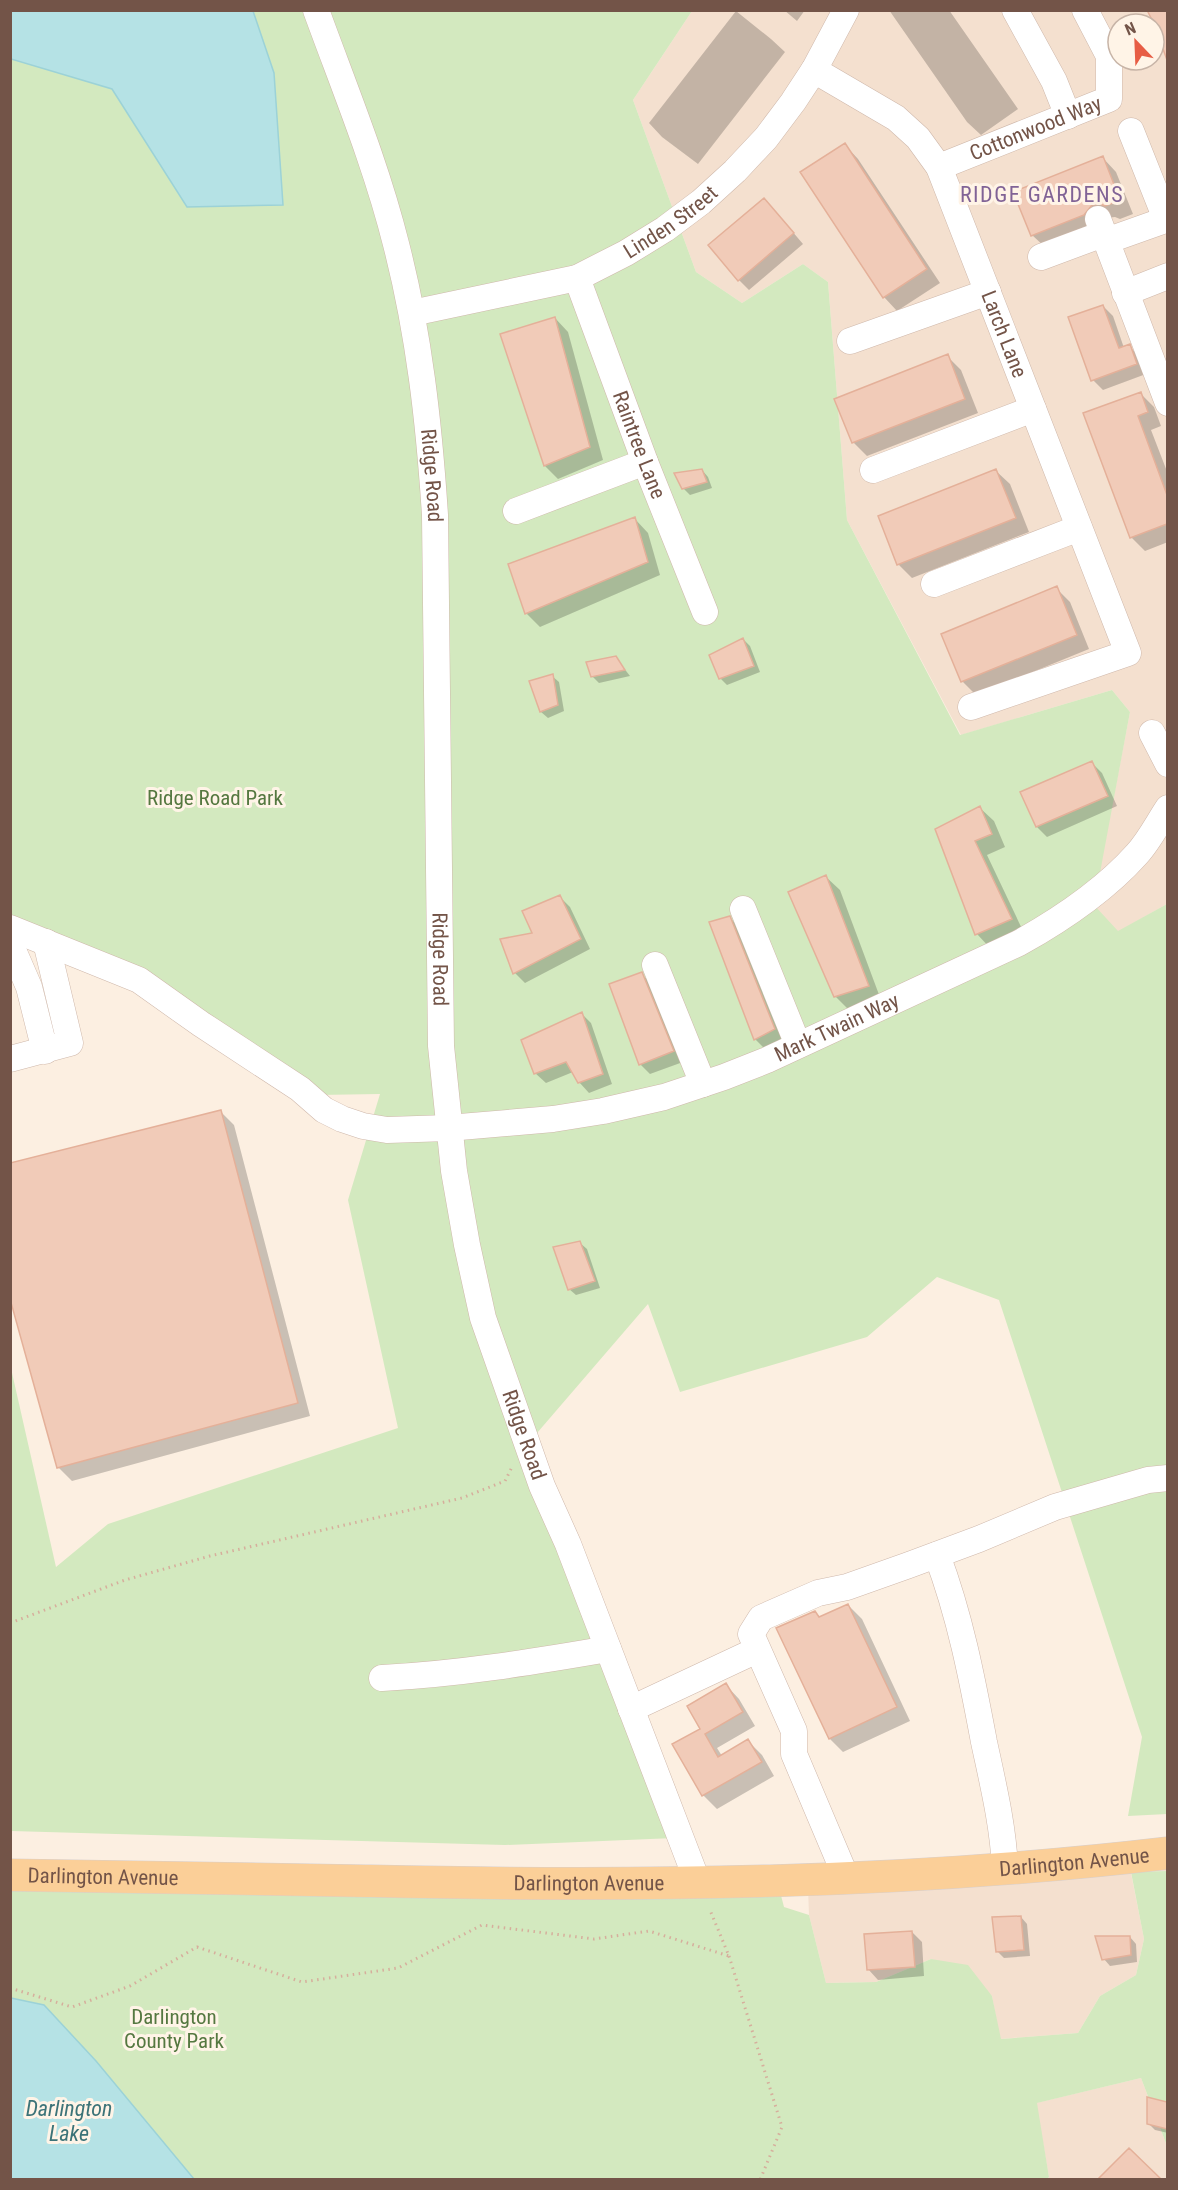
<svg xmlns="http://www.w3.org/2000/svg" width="1178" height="2190" font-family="'Roboto Condensed',sans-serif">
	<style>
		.residential { fill: #f4e0cf; fill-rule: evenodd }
		.green { fill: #d3e9bf }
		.water { fill: #b5e2e5; stroke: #9cd2d7; stroke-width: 1.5 }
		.shadow { fill: #0003 }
		.building { fill: #f1cbb8; stroke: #e4b099; stroke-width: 1.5 }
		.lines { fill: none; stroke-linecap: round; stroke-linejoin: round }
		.minor-casing { stroke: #cfb8ab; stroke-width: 27 }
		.major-casing { stroke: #d8cfcc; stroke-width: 33 }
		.path { stroke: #d6ae9c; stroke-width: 3; stroke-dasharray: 1.5 4.5; stroke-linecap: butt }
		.minor { stroke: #fff; stroke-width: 26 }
		.major { stroke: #fbcf98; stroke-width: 32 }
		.labels { text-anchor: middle; stroke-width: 6; stroke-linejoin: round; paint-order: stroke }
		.street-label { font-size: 21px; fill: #735448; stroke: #fff4e7 }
		.park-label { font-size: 21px; fill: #557840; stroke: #fff4e7 }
		.neighbourhood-label { font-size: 22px; letter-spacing: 1.5px; fill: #816396; stroke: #fff4e7 }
		.water-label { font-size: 22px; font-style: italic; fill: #3c7378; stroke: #fff4e7 }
	</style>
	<rect width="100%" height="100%" fill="#fcefe1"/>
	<path class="residential" d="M692,11H1167V904L1118,932L1093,905L1130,712L1112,690L961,735L847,520L828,282L803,264L742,303L696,272L633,100ZM1118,24H1154V60H1118Z
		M1167,1868V1871L1131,1873L1144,1939L1136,1975L1100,1996L1078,2033L1000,2039L992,1996L931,1959L876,1982L826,1983L809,1915L808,1888Z
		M1141,2078L1167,2146V2179H1047L1049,2177L1036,2103Z"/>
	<path class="green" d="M11,11H692L633,100L696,272L742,303L803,264L828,282L847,520L960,735L1112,690L1130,712L1094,905L1118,931L1167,904V1814L1128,1816L1142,1737L999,1300L937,1277L867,1337L680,1392L648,1304L531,1440L674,1838L505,1845L11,1831L10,1364L56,1567L108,1524L398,1428L348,1200L380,1094L317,1095L11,915Z
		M1167,1871V2146L1141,2078L1037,2103L1049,2177L1047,2179L11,2180V1875L777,1880L784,1907L809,1915L826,1983L876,1982L931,1959L968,1965L992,1996L1001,2039L1078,2033L1100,1996L1136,1975L1144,1939L1131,1872Z"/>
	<path class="water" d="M10,11H253L274,73L283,205L187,207L112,89L11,59Z
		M11,1998L44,2005L96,2061L194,2179H11Z"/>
	<path class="shadow" d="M784,10H805L797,21Z
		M889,10H949L1018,109L981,135L967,122Z
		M1148,10H1168V58L1154,24Z
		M736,11L771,39L785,52L698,164L662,137L649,123Z
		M845,145L858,159L940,283L897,311L884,297Z
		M1103,158L1116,172L1133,214L1120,219L1115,217L1106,218L1046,248L1032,235Z
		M774,210L803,244L749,290L739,280Z
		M1103,306L1113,316L1124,348L1129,346L1139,356L1146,374L1103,390L1093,380Z
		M555,318L568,332L603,460L558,479L545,466Z
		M947,356L961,370L978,413L867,456L853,442Z
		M1140,393L1154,407L1161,426L1151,430L1168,474V542L1145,551L1131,537L1085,414Z
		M702,470L708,477L712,488L690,495L683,488Z
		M996,471L1010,484L1029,532L912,578L899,565L880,517Z
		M635,519L648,533L660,575L540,627L526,613Z
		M1056,588L1070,602L1089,649L976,695L963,682L943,635Z
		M743,639L750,646L760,672L727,685L721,679L711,655Z
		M616,658L630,676L599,683L592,676Z
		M552,676L559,682L564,711L548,718L541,712L531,682Z
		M1092,763L1102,773L1117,806L1047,837L1037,827Z
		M980,808L994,821L1005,847L987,855L1024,933L990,948L977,934L937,829Z
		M826,877L840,890L881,1000L849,1010L835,996Z
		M560,897L570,907L590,949L525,983L515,973L534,934Z
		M729,917L743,931L788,1043L769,1053L755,1039Z
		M641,974L652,984L683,1062L650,1074L640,1064Z
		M581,1013L591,1023L612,1084L589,1093L579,1082L573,1072L546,1083L535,1073Z
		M220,1111L234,1125L310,1416L72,1481L58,1467Z
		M580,1243L587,1249L600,1288L576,1295L569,1289Z
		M848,1605L862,1619L910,1721L843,1752L830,1739L778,1629L815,1612L821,1618Z
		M726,1685L739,1699L755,1726L717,1748L722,1756L748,1741L762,1755L774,1776L717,1809L703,1795L674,1745L702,1729Z
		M1021,1917L1027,1924L1030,1956L1004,1958L997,1951Z
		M912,1932L922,1942L924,1976L878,1980L868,1969Z
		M1130,1937L1136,1944L1137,1962L1110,1966L1104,1959Z
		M1148,2099L1168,2104V2133L1155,2130L1148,2123Z"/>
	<path class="building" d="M1147,10H1167V60L1154,24Z
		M845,143L927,269L883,298L800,172Z
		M1103,156L1120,200L1105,206L1100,204L1092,205L1084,215L1031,236L1013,192Z
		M764,198L794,233L738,281L708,245Z
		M1103,305L1119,348L1130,344L1137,364L1091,381L1068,317Z
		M555,317L590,447L544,466L500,334Z
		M948,354L965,399L852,443L834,399Z
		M1141,392L1148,412L1138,416L1167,495V524L1130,538L1083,413Z
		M702,469L707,482L682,489L674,473Z
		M996,469L1016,518L897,565L878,516Z
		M635,517L648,562L525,614L508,564Z
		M1057,586L1077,635L961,682L941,634Z
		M743,638L754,666L719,679L709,655Z
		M616,656L625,670L591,677L586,662Z
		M553,674L558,705L540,712L529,681Z
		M1092,761L1108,796L1036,827L1020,792Z
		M980,806L992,834L975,841L1012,919L975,935L935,829Z
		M826,875L869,986L834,997L788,892Z
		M560,895L581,939L513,974L500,939L532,933L522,911Z
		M730,916L775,1029L754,1040L709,922Z
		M642,972L674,1051L639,1065L609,984Z
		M582,1012L603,1074L578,1083L566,1062L534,1074L521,1040Z
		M221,1110L298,1403L57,1468L10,1299V1163Z
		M580,1241L595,1281L568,1290L553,1247Z
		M848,1604L897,1707L829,1739L776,1628L815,1611L819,1617Z
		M726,1683L743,1712L705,1734L718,1757L748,1739L762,1762L702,1796L672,1744L700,1729L687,1706Z
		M1021,1916L1024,1950L996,1952L992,1917Z
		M912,1931L915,1967L867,1970L864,1934Z
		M1095,1936H1130L1131,1955L1102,1960Z
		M1147,2097L1167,2102V2129L1147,2124Z
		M1129,2148L1162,2180H1097Z"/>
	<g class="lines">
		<defs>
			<g id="minor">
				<path id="s1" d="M316,10C344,87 376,164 396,244C419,333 429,423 435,515L441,1046L454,1171L467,1245L483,1318L542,1486L568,1544L698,1883"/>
				<path d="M1015,10L1054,81L1068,116"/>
				<path id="s2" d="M814,70L896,118L918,138L939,167L1128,653L971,707"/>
				<path d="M1131,131L1166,219"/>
				<path id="s3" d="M939,167L1109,99V56L1085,10"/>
				<path d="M1098,219L1168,403"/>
				<path d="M1106,241L1168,219"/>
				<path d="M1041,257L1103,234"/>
				<path id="s4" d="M577,278L645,462L705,612"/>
				<path d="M1125,293L1168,276"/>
				<path id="s5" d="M412,313L577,278L626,253L665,229L701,202L735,171L766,138L793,102L814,70L846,10"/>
				<path d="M850,341L988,292"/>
				<path d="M873,470L1033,409"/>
				<path d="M516,511L645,462"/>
				<path d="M934,584L1079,528"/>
				<path d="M1152,733L1168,764"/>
				<path d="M743,909L798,1045"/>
				<path id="s6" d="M10,928L139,980L201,1024L300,1089L324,1110L342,1119L363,1126L387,1130L448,1128L553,1119L603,1111L664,1097L724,1077L767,1060L1019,943C1062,919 1104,891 1137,854C1149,841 1158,823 1168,808"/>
				<path d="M10,943L29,987L45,1051"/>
				<path d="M655,965L703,1084"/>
				<path d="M10,1059L70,1043L46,942"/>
				<path d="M937,1555C960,1616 972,1678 984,1742C993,1784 1003,1825 1005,1868"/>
				<path d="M382,1678C458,1674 533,1662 608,1649"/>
				<path d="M631,1709L757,1650"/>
				<path d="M846,1877L794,1754V1731L751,1634L761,1618L818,1593L847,1587L909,1565L979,1539L1055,1507L1148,1480L1168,1478"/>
			</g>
			<g id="major">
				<path id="s7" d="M10,1875C131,1878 251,1879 371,1881C637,1887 904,1884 1168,1853"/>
			</g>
		</defs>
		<use href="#minor" class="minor-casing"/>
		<use href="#major" class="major-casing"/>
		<path class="path" d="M10,1623L125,1580L210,1556L462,1498L505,1481L512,1467
			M729,1956L782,2127L760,2180
			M10,1988L72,2007L130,1986L197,1947L302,1982L398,1968L482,1925L594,1939L649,1931L729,1956L710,1910"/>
		<use href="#minor" class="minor"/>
		<use href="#major" class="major"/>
	</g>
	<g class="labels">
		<g class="street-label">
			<text dy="7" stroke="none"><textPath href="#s3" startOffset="104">Cottonwood Way</textPath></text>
			<text dy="7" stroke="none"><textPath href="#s5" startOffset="278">Linden Street</textPath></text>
			<text dy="7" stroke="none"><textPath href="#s2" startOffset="340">Larch Lane</textPath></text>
			<text dy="7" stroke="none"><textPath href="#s4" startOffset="178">Raintree Lane</textPath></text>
			<text dy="7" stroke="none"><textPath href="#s1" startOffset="482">Ridge Road</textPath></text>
			<text dy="7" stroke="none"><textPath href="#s1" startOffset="966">Ridge Road</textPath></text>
			<text dy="7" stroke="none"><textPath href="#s6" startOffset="898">Mark Twain Way</textPath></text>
			<text dy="7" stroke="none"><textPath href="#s1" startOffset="1452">Ridge Road</textPath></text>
			<text dy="7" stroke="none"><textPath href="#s7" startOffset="1065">Darlington Avenue</textPath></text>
			<text dy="7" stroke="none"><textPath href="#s7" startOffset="93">Darlington Avenue</textPath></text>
			<text dy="7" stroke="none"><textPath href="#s7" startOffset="579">Darlington Avenue</textPath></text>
		</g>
		<g class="park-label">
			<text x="215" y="805">Ridge Road Park</text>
			<text x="174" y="2024">Darlington<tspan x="174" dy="24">County Park</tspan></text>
		</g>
		<g class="neighbourhood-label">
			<text x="1042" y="202">RIDGE GARDENS</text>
		</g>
		<g class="water-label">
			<text x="69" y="2116">Darlington<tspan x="69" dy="25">Lake</tspan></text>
		</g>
	</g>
	<rect width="1178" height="2190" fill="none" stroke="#735448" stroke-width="24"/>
	<g transform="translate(1136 42) rotate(337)"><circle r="28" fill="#fff4e7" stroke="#c7b4a7" stroke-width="1.5"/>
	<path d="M0-4.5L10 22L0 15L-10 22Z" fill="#e75d45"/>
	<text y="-9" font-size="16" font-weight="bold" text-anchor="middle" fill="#735448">N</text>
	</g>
</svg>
